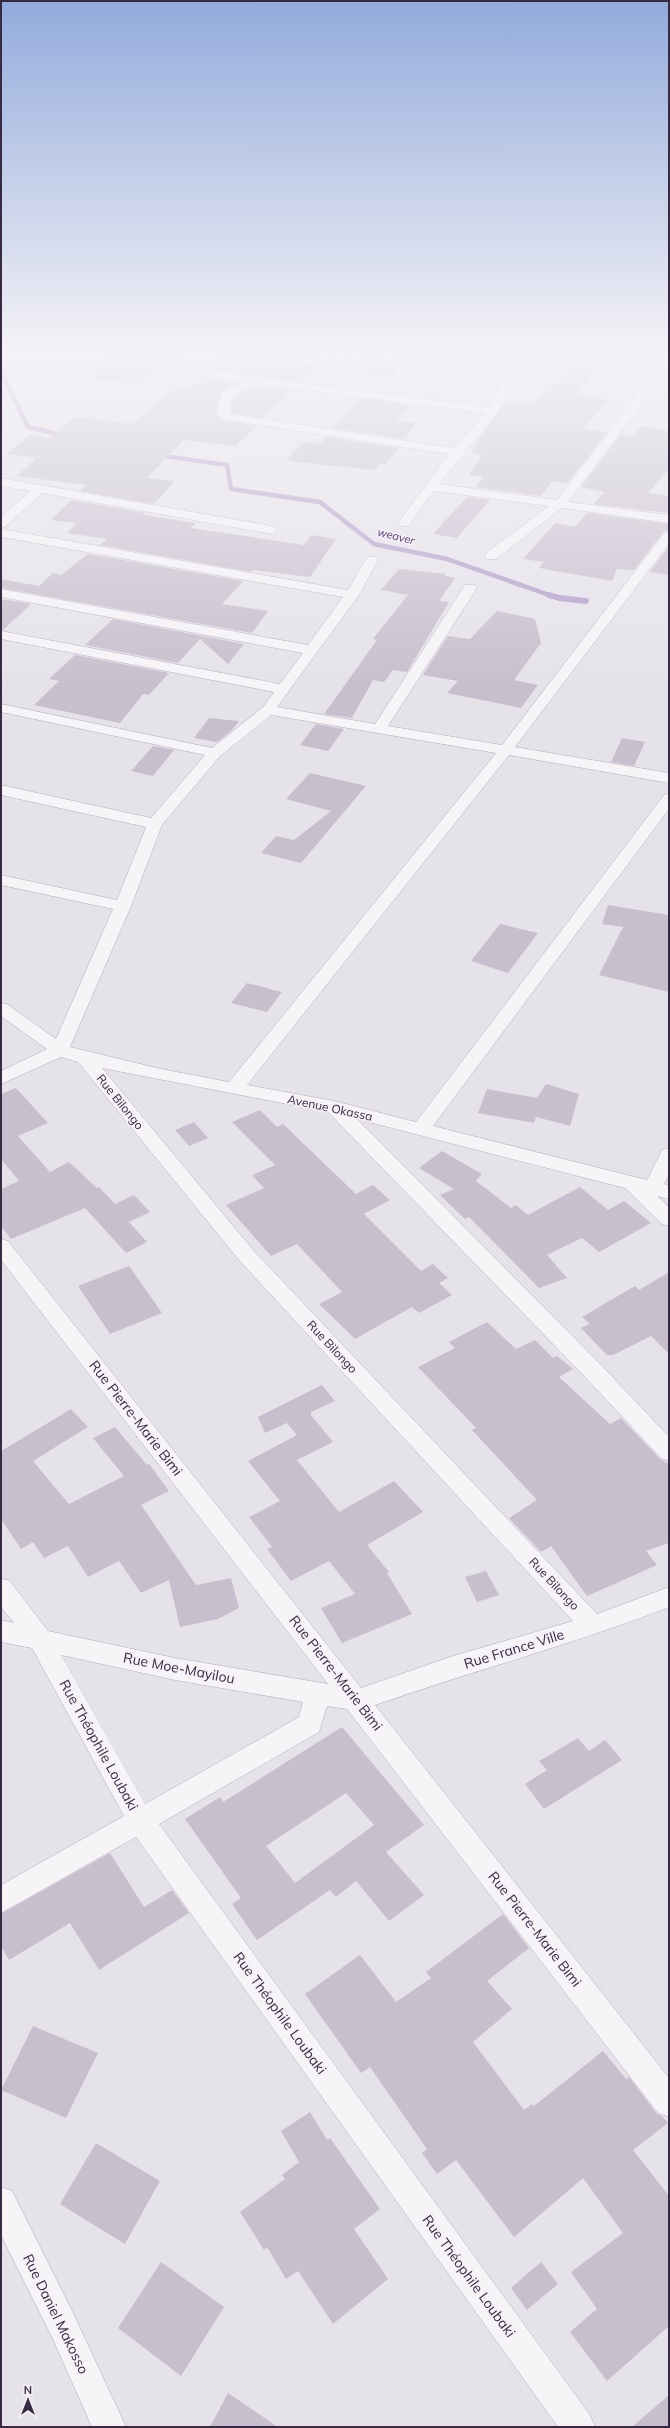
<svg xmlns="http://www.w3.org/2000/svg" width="670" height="2428" font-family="Mulish,sans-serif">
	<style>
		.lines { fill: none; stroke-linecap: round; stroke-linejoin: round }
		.stream-far1 { stroke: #b29ec9; stroke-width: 4.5 }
		.stream { stroke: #b29ec9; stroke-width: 6 }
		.building { fill: #c7bfcd; fill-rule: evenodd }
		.minor-casing { stroke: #b2abb8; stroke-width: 1 }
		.minor { fill: #f7f4f8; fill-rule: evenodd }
		.labels { text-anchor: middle; stroke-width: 3.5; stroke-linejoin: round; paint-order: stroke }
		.far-water-label { font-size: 11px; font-style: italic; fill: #553575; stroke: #f5f1f7 }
		.street-label { font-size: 12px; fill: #382a42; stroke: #f5f1f7 }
		.near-street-label { font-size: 14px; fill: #382a42; stroke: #f5f1f7 }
	</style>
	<rect width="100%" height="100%" fill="#e6e2ea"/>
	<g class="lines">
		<path class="stream-far1" d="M1,372L28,427L66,436
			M157,455L227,465L231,489L320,502L374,544L447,559L552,596"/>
		<path class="stream" d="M549,595L559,598L586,601"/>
	</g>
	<path class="building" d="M123,347H178L139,383L87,378Z
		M233,347H273L297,350L286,362L316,366L300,382L211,369Z
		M395,347H413L408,355L388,353Z
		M597,347H604L612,356L574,394L609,400L583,428L607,432L567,484L552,481L541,496L475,487L484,477L469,475L482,455L471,453L480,437L507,401L533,405Z
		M377,361L402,364L394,377L362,372Z
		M202,377L239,383L221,393L215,413L221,420L256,426L236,446L184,440L147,478L175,481L154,504L80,491L86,485L17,476L36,458L7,454L30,435L50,438L75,417L132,424L177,387L190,389Z
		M258,386L292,390L264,418L231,413L233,396Z
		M360,398L409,405L396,421L416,423L404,439L333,428Z
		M641,426L669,431V469L648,493L669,496V513L594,504L604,492L581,487L621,434L634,436Z
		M326,437L398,448L386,464L380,463L376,470L286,461L303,442L320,444Z
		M467,497L490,500L457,538L433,534Z
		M71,500L145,513L143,515L196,523L191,528L304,545L311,535L336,539L310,577L253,570L252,572L100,545L107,539L67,533L77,523L51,520Z
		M587,513L669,524V530L664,531L634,570L617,569L612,581L539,568L544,562L523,559L555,523L575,527Z
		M669,546V575L650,572Z
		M88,554L243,581L222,604L268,611L252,633L1,588V579L39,586L53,573L61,575Z
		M399,569L446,574L445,576L455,578L439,601L449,602L407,672L393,670L384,682L373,680L352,718L324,714L377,640L373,639L408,595L381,590Z
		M1,599L31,604L3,630H1Z
		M497,611L535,619L541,643L514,680L538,685L521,708L447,693L458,681L423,675L448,636L470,639Z
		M113,619L244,644L228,664L200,639L178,663L85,645Z
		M75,655L169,673L149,695L143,694L120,723L34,705L59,681L49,679Z
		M209,718L239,721L232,730L217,742L194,738Z
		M316,724L344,729L328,751L300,745Z
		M622,738L645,742L634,766L611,762Z
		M153,746L174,750L153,776L131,771Z
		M310,773L366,786L301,863L261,853L276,836L294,840L331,811L286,799Z
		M608,905L669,915V992L599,975L623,927L602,924Z
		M500,924L538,933L508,973L471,961Z
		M247,983L270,989L282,992L267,1012L231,1003Z
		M546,1084L579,1094L570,1126L536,1117L534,1123L478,1113L487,1089L537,1098Z
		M16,1088L48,1123L18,1136L50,1172L69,1162L97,1188L99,1187L115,1204L134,1195L150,1212L129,1222L147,1242L126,1253L85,1208L11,1239L1,1226V1189L19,1181L1,1159V1094Z
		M260,1110L277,1127L283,1124L356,1194L373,1185L390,1200L364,1214L421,1271L433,1264L448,1278L439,1283L452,1295L419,1313L412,1307L355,1339L319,1304L342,1292L297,1244L271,1256L226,1205L264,1188L252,1175L275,1165L232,1122Z
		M194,1122L208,1138L189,1146L175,1130Z
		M442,1151L482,1174L476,1181L511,1208L516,1205L528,1215L580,1187L608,1210L624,1201L651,1223L599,1252L582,1238L547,1255L567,1278L539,1288L469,1217L465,1219L440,1195L454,1189L419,1168Z
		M129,1266L162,1313L110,1334L78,1286Z
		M669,1272V1354L651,1336L613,1355H607L581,1328L590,1324L582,1317L635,1286L639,1290Z
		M487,1322L516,1349L535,1340L553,1358L557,1356L573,1369L559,1377L610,1424L621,1418L660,1459L669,1464V1543L646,1551L657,1565L587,1596L551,1546L541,1552L509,1518L537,1500L472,1430L476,1428L418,1367L455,1348L449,1342Z
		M322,1385L335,1401L311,1412V1415L333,1442L297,1460L339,1512L394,1481L423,1512L367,1545L389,1572L387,1573L412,1614L342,1643L321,1608L355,1594L329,1561L291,1581L267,1549L272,1547L249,1517L280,1501L248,1461L297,1435L287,1423L265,1433L258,1417Z
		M71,1409L88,1427L33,1461L69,1504L124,1476L93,1438L115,1427L147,1465L149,1464L169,1491L141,1505L196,1585L231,1578L239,1608L218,1619L180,1627L169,1580L141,1593L119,1561L88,1577L68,1546L44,1558L33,1542L21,1549L1,1519V1451Z
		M486,1571L499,1595L477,1602L465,1577Z
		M342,1727L424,1825L386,1852L424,1895L389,1921L356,1881L336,1897L330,1890L257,1940L232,1904L241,1898L185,1819L220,1797L223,1802ZM346,1793L374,1825L295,1883L266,1846Z
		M578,1738L589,1751L605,1740L622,1760L544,1809L525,1784L547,1770L539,1761Z
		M110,1853L144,1907L172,1890L189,1913L99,1970L70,1923L9,1960L1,1946V1914Z
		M503,1914L529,1948L487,1981L512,2009L473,2042L524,2110L532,2104L534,2106L603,2051L626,2079L629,2077L657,2114L662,2116L668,2123L633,2150L669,2196V2326L607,2381L570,2332L597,2309L571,2272L623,2233L583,2178L514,2237L456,2160L437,2174L422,2153L427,2149L370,2067L361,2073L305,1994L360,1955L396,2002L431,1978L426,1972Z
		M33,2026L98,2053L66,2118L1,2090Z
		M310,2112L327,2140L330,2138L380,2209L354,2229L388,2279L333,2324L298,2271L286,2279L267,2247L264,2250L240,2212L285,2179L282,2175L299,2162L281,2131Z
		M96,2143L160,2181L125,2244L60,2204Z
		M161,2262L224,2307L181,2376L118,2328Z
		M541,2262L558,2284L527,2310L511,2288Z
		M228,2393L278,2427H210Z
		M669,2395V2427H632Z"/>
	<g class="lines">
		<defs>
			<path id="minor" d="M180,347H191L178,361L221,373L489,407L506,376L307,350L302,347H333L509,370L521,347H531L499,411L439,484L557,500L665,358L669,357V367L568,502L669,515V523L562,508L496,559H486L485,556L486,553L549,506L434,491L408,526H400L398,523L400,520L449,454L221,419L216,412L222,393L244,382C220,379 190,376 169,364L168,360ZM258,384L485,413L454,448L229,414L232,395Z
				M1,478L272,526L278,530L272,534L42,493L5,527L1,528V517L30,491L1,486Z
				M1,529L348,590L367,557H377L378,560L359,595L277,707L375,724L465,585H475L477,588L388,726L502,745L665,532L669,531V544L515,747L669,773V783L509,755L247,1085L334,1101L416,1122L664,795L669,793V809L433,1126L647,1180L662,1150L669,1148V1174L664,1184L669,1185V1199L657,1196L669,1207V1226L662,1224L625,1188L357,1119L603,1367L669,1437V1461L661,1458L587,1379L328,1112L102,1068L253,1250L597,1614L669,1587V1607C572,1645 472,1671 375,1705L669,2078V2117L658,2113L347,1709L327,1706L319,1732L159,1824L590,2415L595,2427H558L136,1837L1,1913V1885L124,1816L32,1648L1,1642V1620L14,1623L1,1607V1578L10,1581L48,1631L175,1658L328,1684L1,1260V1239L8,1241L361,1688L453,1656L573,1621L239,1260L78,1062L61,1057L1,1084V1071L47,1049L1,1016V1003L7,1004L56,1039L113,909L1,885V875L117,900L146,827L1,795V785L151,818L205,755L1,712V704L212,748L263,707L274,692L1,639V631L280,684L303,653L1,597V589L308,645L343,597L1,537ZM271,715L496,753L229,1082L161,1069L70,1047L131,906L162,825L220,756ZM61,1655L175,1680L303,1702L299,1717L145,1804Z
				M1,2187L12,2191L74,2315L126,2427H92L52,2337L1,2235Z"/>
		</defs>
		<use href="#minor" class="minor-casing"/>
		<use href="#minor" class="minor"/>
	</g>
	<linearGradient id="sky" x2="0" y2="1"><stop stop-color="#92abdc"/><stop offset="0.51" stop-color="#f4f2f6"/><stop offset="1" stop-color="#f4f2f6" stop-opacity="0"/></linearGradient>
	<rect width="670" height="687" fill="url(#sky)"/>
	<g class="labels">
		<g class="far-water-label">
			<text transform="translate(396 536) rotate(14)" y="4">weaver</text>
		</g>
		<g class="street-label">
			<text transform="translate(120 1102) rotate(51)" y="4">Rue Bilongo</text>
			<text transform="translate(330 1108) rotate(12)" y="4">Avenue Okassa</text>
			<text transform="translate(332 1347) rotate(47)" y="4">Rue Bilongo</text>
			<text transform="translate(554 1584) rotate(47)" y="4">Rue Bilongo</text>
		</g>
		<g class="near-street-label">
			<text transform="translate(136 1418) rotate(52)" y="5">Rue Pierre-Marie Bimi</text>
			<text transform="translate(514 1649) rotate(-17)" y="5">Rue France Ville</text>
			<text transform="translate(179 1668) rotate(11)" y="5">Rue Moe-Mayilou</text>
			<text transform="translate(336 1673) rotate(52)" y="5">Rue Pierre-Marie Bimi</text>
			<text transform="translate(99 1745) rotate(61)" y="5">Rue Théophile Loubaki</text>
			<text transform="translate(535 1929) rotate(52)" y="5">Rue Pierre-Marie Bimi</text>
			<text transform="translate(280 2013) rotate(54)" y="5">Rue Théophile Loubaki</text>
			<text transform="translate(469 2276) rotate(54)" y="5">Rue Théophile Loubaki</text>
			<text transform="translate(56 2314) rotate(64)" y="5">Rue Daniel Makosso</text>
		</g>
	</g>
	<rect width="670" height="2428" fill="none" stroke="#382a42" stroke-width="4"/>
	<g transform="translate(28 2400)" stroke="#f5f1f7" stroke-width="3" paint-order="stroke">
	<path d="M0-3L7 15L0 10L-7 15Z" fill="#382a42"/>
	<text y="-6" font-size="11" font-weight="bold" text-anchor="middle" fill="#382a42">N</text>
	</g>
</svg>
